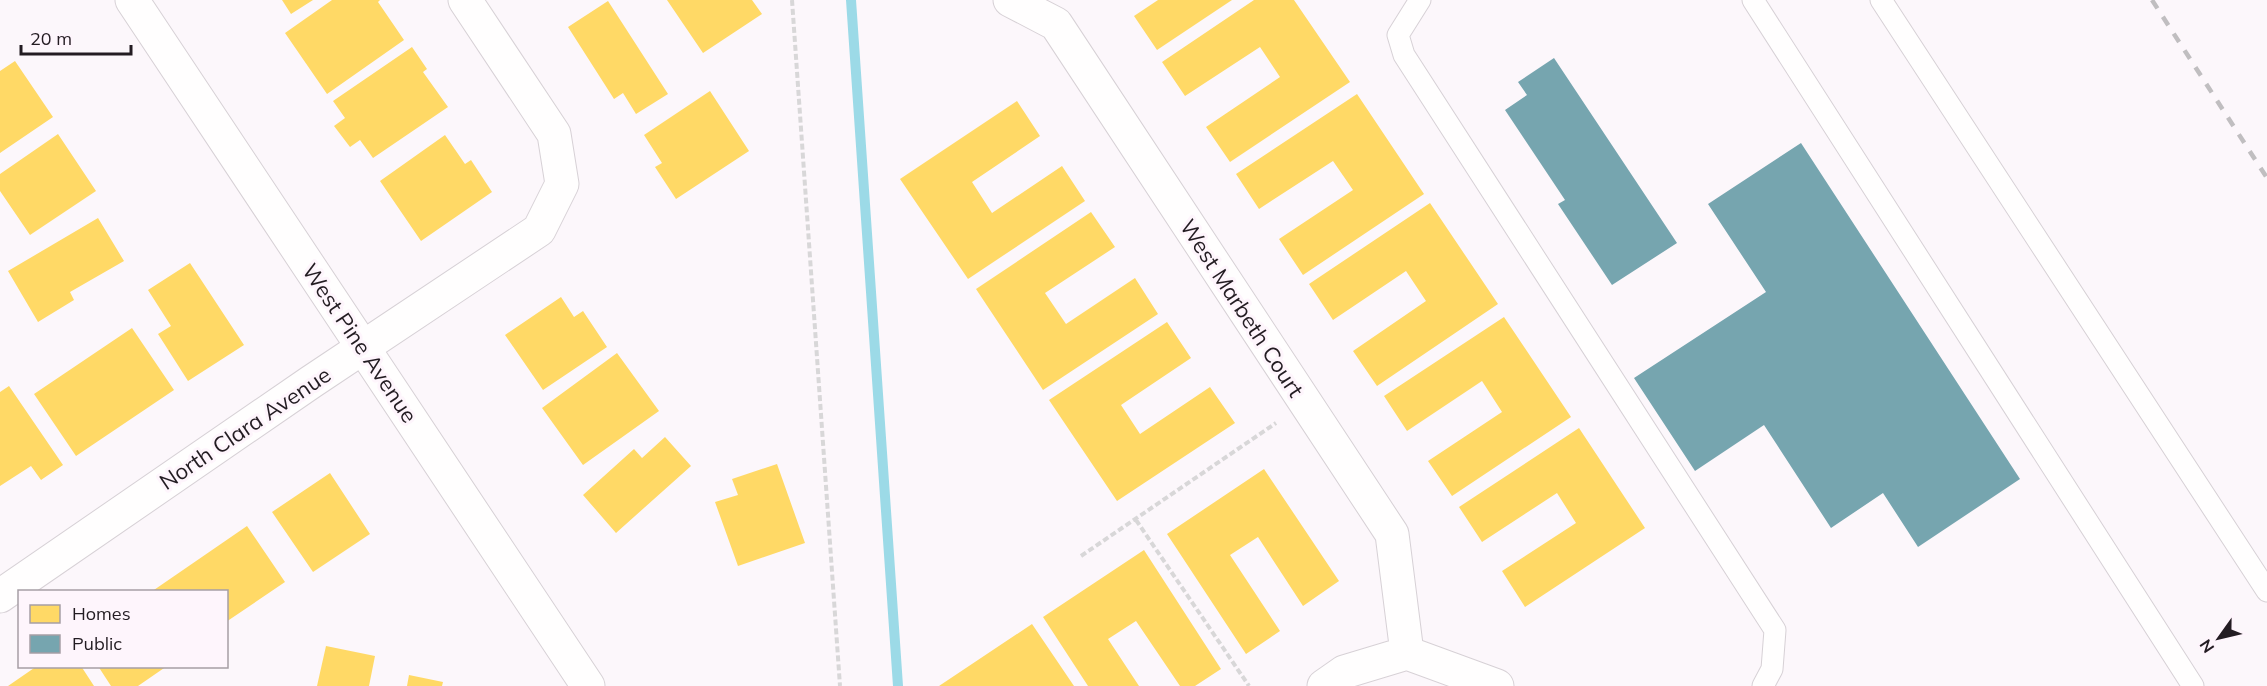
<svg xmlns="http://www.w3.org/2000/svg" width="2267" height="686" font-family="Mulish,sans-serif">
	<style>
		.homes { fill: #ffd966 }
		.public { fill: #76a5af }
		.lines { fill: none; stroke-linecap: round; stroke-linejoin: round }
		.stream { stroke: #9cdae7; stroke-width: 10 }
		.service-casing { stroke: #d7d1d6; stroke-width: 23 }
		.minor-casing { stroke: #d7d1d6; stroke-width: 35 }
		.tertiary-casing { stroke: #d7d1d6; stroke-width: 35 }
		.path { stroke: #d8d7d8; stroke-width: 4; stroke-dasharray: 6 3; stroke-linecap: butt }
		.service { stroke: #fffefe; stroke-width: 21 }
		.minor { stroke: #fffefe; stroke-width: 33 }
		.tertiary { stroke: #fffefe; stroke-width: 33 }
		.rail { stroke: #c0bec0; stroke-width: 4.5; stroke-dasharray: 10 10; stroke-linecap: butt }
		.labels { text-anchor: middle; stroke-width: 6; stroke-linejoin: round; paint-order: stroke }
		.street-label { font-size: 22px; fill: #231c22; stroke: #fef5fc }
	</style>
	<rect width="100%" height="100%" fill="#fcf7fb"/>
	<path class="homes" d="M282,0H313L291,14Z
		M332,0H380L378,2L404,40L327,94L285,33Z
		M667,0H752L762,14L703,53Z
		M1158,0H1232L1157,50L1134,16Z
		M1254,0H1294L1350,82L1230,162L1206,127L1280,77L1260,47L1185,96L1162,62Z
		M608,1L668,94L636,114L623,93L614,99L568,27Z
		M412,47L427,69L423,72L448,107L373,158L360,140L350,147L334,126L345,118L333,101Z
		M15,61L53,117L0,153V71Z
		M710,91L749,151L676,199L655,167L662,163L644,135Z
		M1357,94L1424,194L1303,275L1279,239L1353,190L1333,161L1259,209L1236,174Z
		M1017,101L1040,136L972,182L992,213L1062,166L1085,201L968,279L900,179Z
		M58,134L96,191L30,235L0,191V174Z
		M445,135L465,164L471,160L492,192L421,241L380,181Z
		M1430,203L1498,304L1377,386L1353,351L1426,301L1406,271L1333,320L1309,284Z
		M1091,212L1115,247L1045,293L1066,324L1135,278L1158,314L1043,390L976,289Z
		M98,218L124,261L70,292L74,300L38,322L8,271Z
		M190,263L244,345L188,381L158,334L171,326L148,290Z
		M561,297L574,317L583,311L607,347L543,390L505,335Z
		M1504,317L1571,417L1452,496L1428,461L1502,412L1482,381L1407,431L1384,396Z
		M1167,322L1191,358L1121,405L1140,434L1210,387L1235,423L1117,501L1049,400Z
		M132,328L174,390L76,456L34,394Z
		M617,353L659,411L583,465L542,408Z
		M9,386L63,465L41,480L31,466L0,486V392Z
		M1579,428L1645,528L1525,607L1502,571L1576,523L1557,493L1482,542L1459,507Z
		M665,437L691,466L616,533L583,495L634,449L642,458Z
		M777,464L805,543L738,566L715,502L738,495L732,479Z
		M1264,469L1339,581L1303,606L1258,537L1230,555L1280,631L1246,654L1167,534Z
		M330,473L370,534L313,572L272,512Z
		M247,526L285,582L226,622V592H151Z
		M1144,550L1221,669L1195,686H1180L1136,621L1108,639L1139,686H1088L1043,617Z
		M1032,624L1074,686H939Z
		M326,646L375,656L369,686H317Z
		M37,666H81L94,686H8Z
		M98,666H167L138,686H111Z
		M409,675L443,682L442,686H407Z"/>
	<path class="public" d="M1554,58L1677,243L1612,285L1558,204L1565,200L1505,110L1527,95L1518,82Z
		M1801,143L2020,479L1918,547L1883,493L1831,528L1764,425L1695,471L1634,378L1766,292L1708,204Z"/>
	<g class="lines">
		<path class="stream" d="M851,0L898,686"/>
		<defs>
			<path id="service" d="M1420,0L1398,35L1404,55L1775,630L1772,669L1763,686
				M1753,0L2193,686
				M1881,0L2267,591"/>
			<path id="minor" d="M1010,0L1056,24L1392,534L1407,653
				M0,596L311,382L539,230L562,184L554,134L465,0
				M1407,653L1497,686
				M1324,686L1344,672L1407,653"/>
			<path id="tertiary" d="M132,0L588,686"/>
		</defs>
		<use href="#service" class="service-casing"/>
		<use href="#minor" class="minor-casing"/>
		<use href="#tertiary" class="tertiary-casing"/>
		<path class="path" d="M792,0L840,686
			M1136,520L1249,686
			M1081,556L1276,423"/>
		<use href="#service" class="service"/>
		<use href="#minor" class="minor"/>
		<use href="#tertiary" class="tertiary"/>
		<path class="rail" d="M2152,0L2267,178"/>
	</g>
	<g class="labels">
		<g class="street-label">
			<text transform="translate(1242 308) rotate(57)" y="8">West Marbeth Court</text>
			<text transform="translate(360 343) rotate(56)" y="8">West Pine Avenue</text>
			<text transform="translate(245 428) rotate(-34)" y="8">North Clara Avenue</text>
		</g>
	</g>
	<rect x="18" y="590" width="210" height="78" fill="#fef5fc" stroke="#a69ea5" stroke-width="1.5"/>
	<rect x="30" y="605" width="30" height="18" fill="#ffd966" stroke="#a69ea5" stroke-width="1.5"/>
	<text x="72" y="620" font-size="18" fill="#231c22">Homes</text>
	<rect x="30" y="635" width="30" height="18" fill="#76a5af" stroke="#a69ea5" stroke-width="1.5"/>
	<text x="72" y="650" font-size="18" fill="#231c22">Public</text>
	<g transform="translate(2219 638) rotate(236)" stroke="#fef5fc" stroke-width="4.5" paint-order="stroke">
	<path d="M0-4.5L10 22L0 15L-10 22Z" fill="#231c22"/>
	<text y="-9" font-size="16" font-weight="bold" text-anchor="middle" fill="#231c22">N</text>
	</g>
	<path d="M21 45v9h110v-9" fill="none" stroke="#231c22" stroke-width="3"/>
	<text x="30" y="45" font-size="18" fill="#231c22" stroke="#fef5fc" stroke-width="4.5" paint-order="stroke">20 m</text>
</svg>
